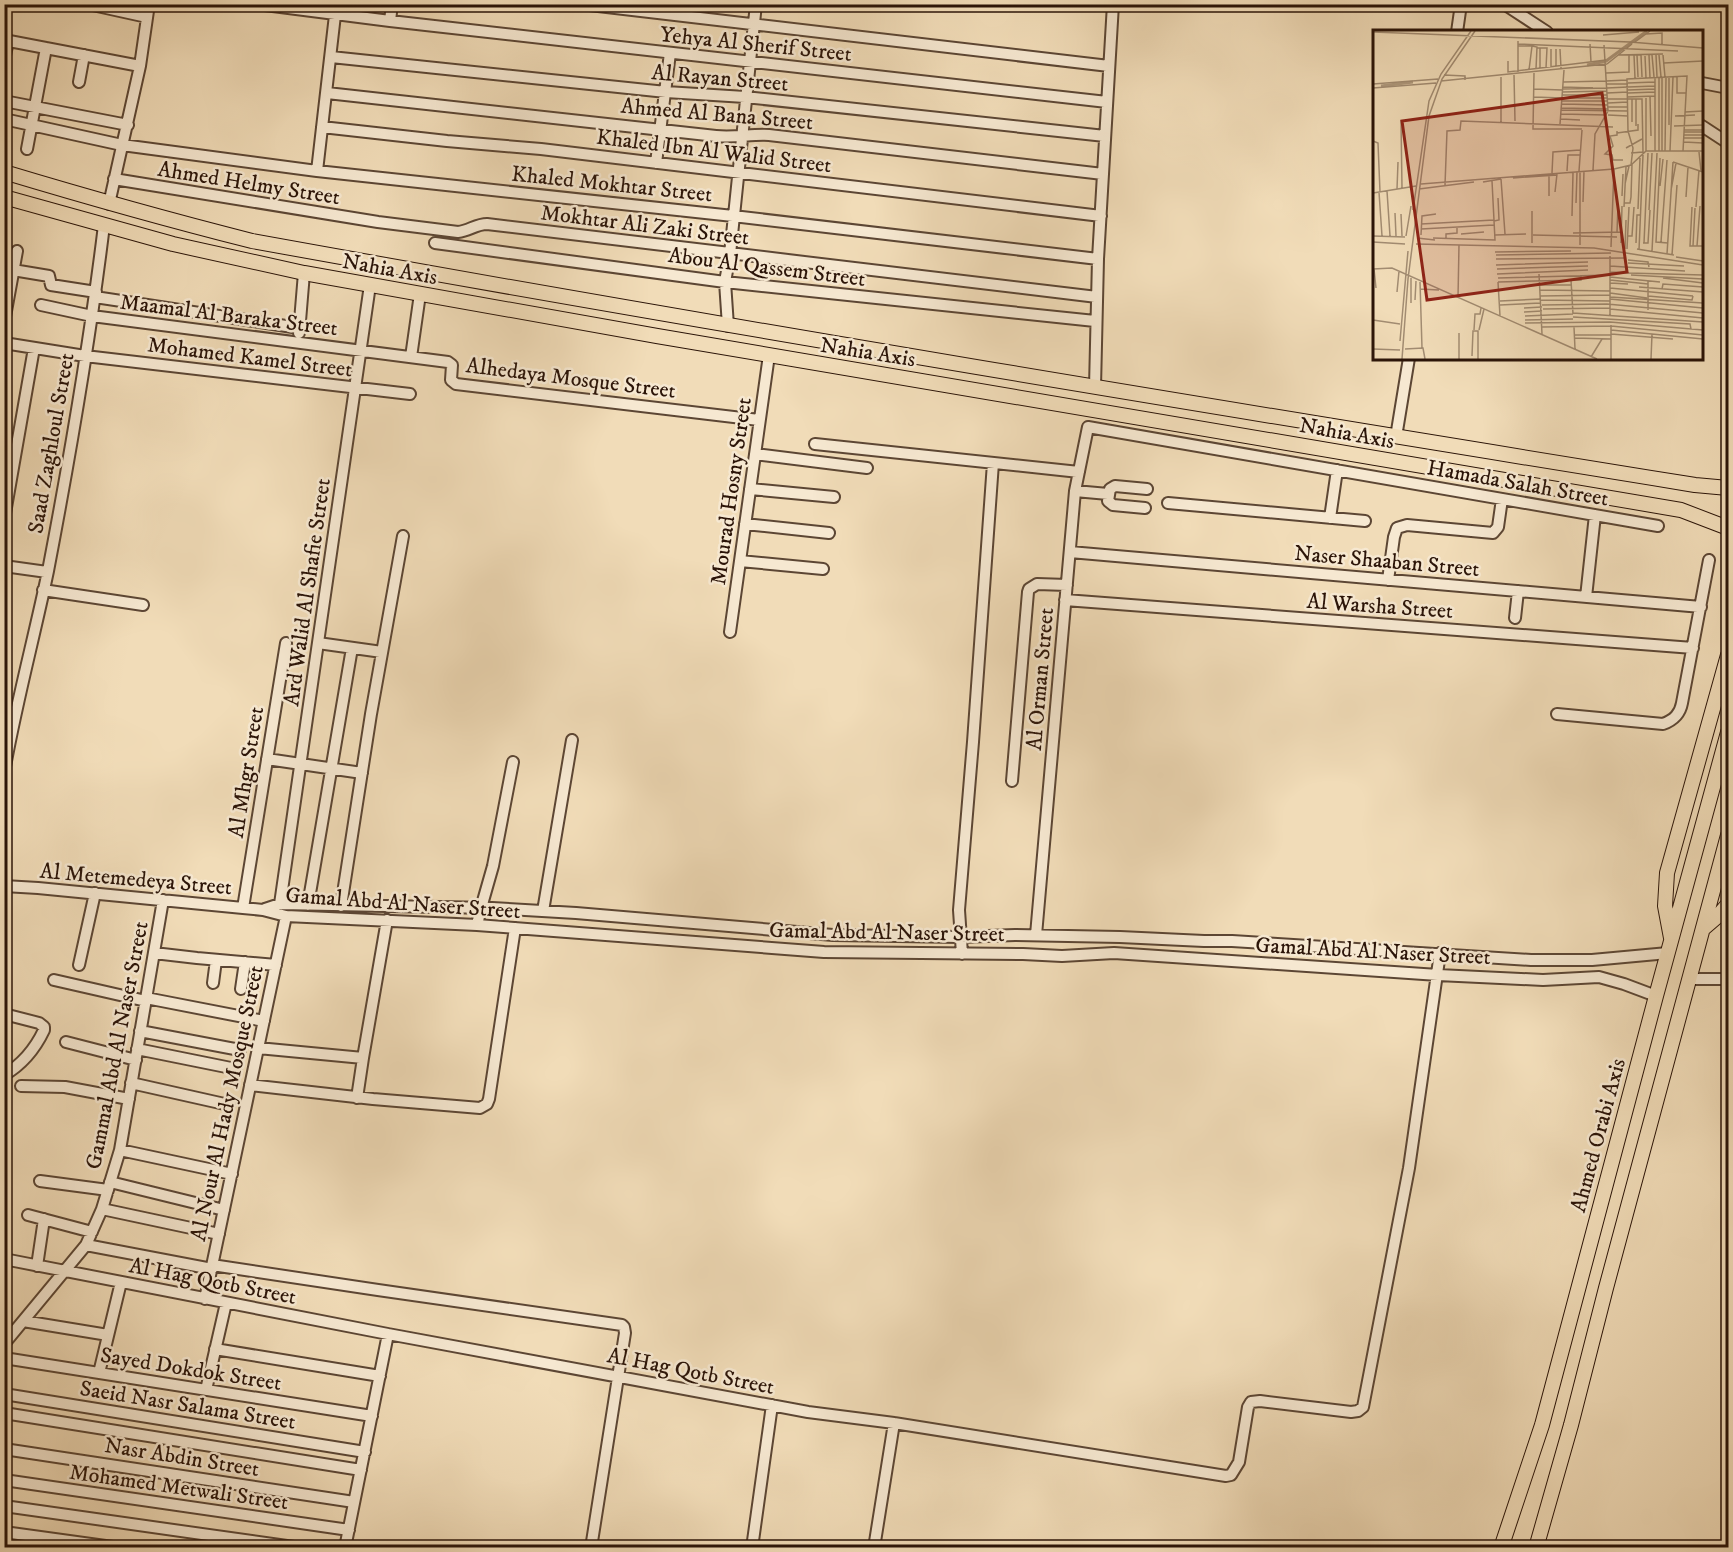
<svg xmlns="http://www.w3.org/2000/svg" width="1733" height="1552" font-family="'IM FELL DW Pica',serif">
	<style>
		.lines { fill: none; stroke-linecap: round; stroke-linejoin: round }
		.minor-casing { stroke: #5c4634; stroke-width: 14 }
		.major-casing { stroke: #2b1408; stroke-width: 16 }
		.minor { stroke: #f6e8d1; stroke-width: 10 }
		.major { stroke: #f1dcb8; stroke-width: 14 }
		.labels { text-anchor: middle; stroke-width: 5; stroke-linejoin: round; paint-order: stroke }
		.street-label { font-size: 22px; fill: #2b1408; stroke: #f6e8d1 }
		.inset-river { fill: none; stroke: #ae987c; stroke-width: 3 }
		.inset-road { fill: none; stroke: #a28c72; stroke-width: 1.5 }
		.view { fill: #8f2418; fill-opacity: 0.15; stroke: #8f2418; stroke-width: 3 }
		.inset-edge { fill: none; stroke: #2b1408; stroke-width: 3 }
	</style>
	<rect width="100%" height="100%" fill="#f1dcb8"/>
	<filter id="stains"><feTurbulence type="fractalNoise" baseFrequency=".00333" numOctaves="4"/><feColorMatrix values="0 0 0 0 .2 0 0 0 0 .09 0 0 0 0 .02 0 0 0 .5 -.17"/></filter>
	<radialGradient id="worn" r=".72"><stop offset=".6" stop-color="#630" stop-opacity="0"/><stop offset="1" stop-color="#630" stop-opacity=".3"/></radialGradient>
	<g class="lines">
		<defs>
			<path id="minor" d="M88,4L147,17
				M257,4L390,21L1107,102
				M581,4L1109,66
				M1504,4L1547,32
				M390,21L392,4
				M1457,32L1461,4
				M4,40L140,66
				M331,57L666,92L745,97L1105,136
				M4,60L8,41
				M79,82L84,55
				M1702,83L1728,88
				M327,93L716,136C734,138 751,134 769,135L1103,174
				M4,101L128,125
				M4,119L122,145L317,171L733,216L1098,259
				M1702,126L1728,143
				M322,127L447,141L541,149L1101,216
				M27,149L46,48
				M656,163L670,53
				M317,171L335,15
				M114,179L378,222L458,232C469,231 476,224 487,224L1097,297
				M109,204L140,66L149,4
				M435,243L725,282L1095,321
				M13,270L49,276L51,285L96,292
				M95,297L299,328
				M41,305L92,316L448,362L452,365L451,380L456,384L759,420
				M4,322L17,251
				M728,326L725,282L730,254L756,4
				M299,333L304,273
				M4,343L85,356L410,394
				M411,357L420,294
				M1095,387L1098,259L1113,4
				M1396,437L1409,358
				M815,444L1079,472
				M755,454L867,468
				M750,489L834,497
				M1075,491L1108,494
				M1168,503L1365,521
				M1145,508L1113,505L1108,501L1110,489L1115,486L1147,489
				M1330,518L1337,470
				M4,519L34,348
				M745,524L829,533
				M1070,552L1701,607
				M740,561L823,569
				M4,566L47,572
				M1388,580L1394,537L1397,528L1407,525L1493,533L1498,527L1502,499
				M43,590L143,605
				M1586,597L1595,515
				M1065,600L1693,648
				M1515,618L1518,591
				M730,632L769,355
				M318,643L382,652
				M1557,714L1663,724C1674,720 1680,714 1682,703L1709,560
				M267,759L362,773
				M4,772C16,704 34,638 48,571C70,456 90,341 104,225
				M1012,781L1028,592L1029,589L1037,584L1067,585
				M4,886L38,888L243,908L263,910L286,916L477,925L824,952L1023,954L1062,956L1114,953L1438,975L1543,980L1599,977L1624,984L1656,996
				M280,904L370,285
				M308,905L352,648
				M341,906L371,714L403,536
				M243,908L286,643
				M265,909L280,904L492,908L576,913L833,935L960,937L1015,935L1120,937L1204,941H1232L1531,960H1592L1668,953
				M543,911L572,740
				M477,925L481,908L493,866L513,762
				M1036,935L1075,491L1088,427L1658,526
				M154,953L197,958L276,965
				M962,954L959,910L973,742L993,463
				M79,965L95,893
				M1690,979H1728
				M54,980L146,1001
				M213,983L216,960
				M241,989L245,962
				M146,998L264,1021
				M4,1014L39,1023L44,1027V1030C35,1049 23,1064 4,1075
				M140,1031L240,1050
				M66,1042L136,1060
				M258,1048L363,1058L387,920
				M137,1049L236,1069
				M131,1083L229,1105
				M250,1085L373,1099L480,1108L487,1104L489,1099L515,928
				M21,1086L65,1087L129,1099
				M357,1098L363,1058
				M120,1150L232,1174
				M40,1181L108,1190
				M110,1182L224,1210
				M102,1209L219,1234
				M28,1215L92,1232
				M86,1245L212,1269
				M4,1259L388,1334L808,1412L894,1423L1226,1476L1231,1475L1239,1462L1248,1407L1251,1402L1260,1401L1351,1412L1358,1411L1363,1407L1409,1168L1440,953
				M212,1265L378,1290L622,1325L624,1327L625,1333L591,1548
				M37,1266L44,1219
				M205,1299L286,916
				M23,1321L108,1335
				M4,1344L86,1245L102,1209L120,1150L163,900
				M215,1349L380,1376
				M4,1358L372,1416
				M99,1373L121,1282
				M206,1390L226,1303
				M4,1394L365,1452
				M4,1413L361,1470
				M4,1449L354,1502
				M4,1480L349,1530
				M4,1506L301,1548
				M4,1532L120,1548
				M345,1548L388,1334
				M752,1548L772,1405
				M874,1548L894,1423"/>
			<path id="major" d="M4,172C87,197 169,220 252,241C732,328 1213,407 1695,485L1728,488
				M4,197L173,244L304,273L657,336L1681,510L1728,528
				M1704,928L1718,916L1728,904
				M1671,938L1665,906L1667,873L1728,655
				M1501,1548L1542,1425L1656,996L1728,732
				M1536,1548L1571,1425L1606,1288L1728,835"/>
		</defs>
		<use href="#minor" class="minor-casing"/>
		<use href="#major" class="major-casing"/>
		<use href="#minor" class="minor"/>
		<use href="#major" class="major"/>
	</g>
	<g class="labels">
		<g class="street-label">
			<text transform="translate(756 43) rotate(6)" y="8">Yehya Al Sherif Street</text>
			<text transform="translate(720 77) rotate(5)" y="8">Al Rayan Street</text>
			<text transform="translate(717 113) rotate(5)" y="8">Ahmed Al Bana Street</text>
			<text transform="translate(714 150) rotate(7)" y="8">Khaled Ibn Al Walid Street</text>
			<text transform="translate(249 182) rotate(9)" y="8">Ahmed Helmy Street</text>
			<text transform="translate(612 183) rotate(6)" y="8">Khaled Mokhtar Street</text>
			<text transform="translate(645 224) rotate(7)" y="8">Mokhtar Ali Zaki Street</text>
			<text transform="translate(767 266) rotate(7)" y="8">Abou Al Qassem Street</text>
			<text transform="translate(390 268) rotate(10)" y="8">Nahia Axis</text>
			<text transform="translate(229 314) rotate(7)" y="8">Maamal Al Baraka Street</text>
			<text transform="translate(868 351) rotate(9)" y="8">Nahia Axis</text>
			<text transform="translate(250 356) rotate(7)" y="8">Mohamed Kamel Street</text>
			<text transform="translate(571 377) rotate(7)" y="8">Alhedaya Mosque Street</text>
			<text transform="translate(1347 432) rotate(10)" y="8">Nahia Axis</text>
			<text transform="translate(50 443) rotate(-80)" y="8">Saad Zaghloul Street</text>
			<text transform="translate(1518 482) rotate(10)" y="8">Hamada Salah Street</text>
			<text transform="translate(730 491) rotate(-82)" y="8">Mourad Hosny Street</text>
			<text transform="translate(1387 560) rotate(5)" y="8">Naser Shaaban Street</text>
			<text transform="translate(306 592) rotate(-82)" y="8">Ard Walid Al Shafie Street</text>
			<text transform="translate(1380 605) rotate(4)" y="8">Al Warsha Street</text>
			<text transform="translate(1039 679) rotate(-85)" y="8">Al Orman Street</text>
			<text transform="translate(245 772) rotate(-81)" y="8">Al Mhgr Street</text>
			<text transform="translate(136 878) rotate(5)" y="8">Al Metemedeya Street</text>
			<text transform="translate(403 902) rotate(4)" y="8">Gamal Abd Al Naser Street</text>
			<text transform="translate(887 931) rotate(1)" y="8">Gamal Abd Al Naser Street</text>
			<text transform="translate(1373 950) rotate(3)" y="8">Gamal Abd Al Naser Street</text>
			<text transform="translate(116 1045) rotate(-79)" y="8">Gammal Abd Al Naser Street</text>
			<text transform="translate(226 1103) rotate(-78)" y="8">Al Nour Al Hady Mosque Street</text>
			<text transform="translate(1597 1135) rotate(-75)" y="8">Ahmed Orabi Axis</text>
			<text transform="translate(213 1280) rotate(11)" y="8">Al Hag Qotb Street</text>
			<text transform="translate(191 1368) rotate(9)" y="8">Sayed Dokdok Street</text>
			<text transform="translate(691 1370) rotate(11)" y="8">Al Hag Qotb Street</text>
			<text transform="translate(188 1404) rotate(9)" y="8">Saeid Nasr Salama Street</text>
			<text transform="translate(182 1456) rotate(9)" y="8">Nasr Abdin Street</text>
			<text transform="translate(179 1486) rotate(8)" y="8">Mohamed Metwali Street</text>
		</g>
	</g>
	<g transform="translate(1373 30)">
		<rect width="330" height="330" fill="#f1dcb8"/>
		<path class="inset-river" d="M214,35L233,31L274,1M8,56L40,52"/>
		<path class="inset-road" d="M0,2L257,12L330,18M273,4L289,3V15M230,5L266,2M145,11V42M262,12L277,1M145,14L305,21M217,14L218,32M145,16H159L156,40M159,16L164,17L163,39M164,18H174L173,38M183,19V37M187,19L188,38M245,25L290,24M261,25L262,48M264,25L265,47M268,25L269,47M276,25L277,48M279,25L281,47M283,25L284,47M286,25L288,47M290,25L292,47M272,26L273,48M135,31V42L233,30M291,33L330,31M234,34L259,14M178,37V19M167,39V18M161,43L160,99H209M233,43L256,42V25M71,45L92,46V50M141,45L142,91M304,47V63H313M282,48V121M68,51L234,34M233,51L254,50M190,52L233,51M255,53L282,52M0,54L65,49M234,54H255M190,57L220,58M255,57L282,56M0,58L63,53M234,58L255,57M161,59L189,60M190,59L234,58M255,60L282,59M189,62L234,61M234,63L255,62M255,63L282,62M189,65H234M277,66L278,106M161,67L189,68M254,67L282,66M189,68H234M273,68V121M235,69H269L270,122L258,123M259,69V92M263,69V96M189,71H235M235,73L255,72M189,74L235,75M235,77H255M188,78L235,79M188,80L255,81M312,82L330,81M188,84L233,85M235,85L255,86M302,86L322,85M188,89L207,90M28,90L29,158M128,92V47M187,94L191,40M296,95V47M301,96L330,95M311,100H330M244,101V105L237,106L240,116L232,124L239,125L240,130H250M255,101L254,49L314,46L310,121M255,101L260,118L258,135M311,102H330M244,103L265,100V94M311,105H330M311,108H330M0,111L5,113L7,162M311,112L330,113M253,118L269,109M286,121V48M289,121V47M292,121L293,48M297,121L300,47M326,122L328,141M287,128L283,212L295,213M300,132L330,142M220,140L222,104L235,81L231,15M194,141L195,125H207M206,141L209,100M179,143L180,122L207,120M140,148L184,145M128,149L132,204M110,152L128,149M48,154L241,139L258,135L273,121H330M252,154L256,136M72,155L74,101L87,100L88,91L240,97M287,156L290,129M24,159L25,132M46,159L101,152M298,160L303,133M14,161L17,206M6,162L9,206M182,162L184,144M0,163L43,156M176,166V145M249,166L250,144M313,167L315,137M210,172L211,141M203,173L204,142M251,173H257L258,167L259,134M251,177L253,137M319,177L317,216H330M323,177L326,140M265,179L267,128M40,180L56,71L68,44L98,1M276,180L279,123M159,181V213M22,183L23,206M28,184L29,206M199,186L200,143M121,191L126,190L125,168M48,194L121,190M48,199L121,195M244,202L245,176M200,203L248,202M88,204L111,202M48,205L49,186L63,184M122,205L153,204M160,205L244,207M0,206L32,207M33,206L38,176M255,206H259L261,177M44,208L62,210M60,208L122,210L119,151M73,208V204L84,203V197M0,212L32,214M288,212L294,130M248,213L249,176M263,213L264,185H268M270,213H275L277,180M271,213L275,123M43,214L221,218L330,235M207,215V142M320,216L322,178M324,216L327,176M238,217L241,139M252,219L253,190M254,219L256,177M264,219L301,225M266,220L270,125M279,221L284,123M122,222L198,221M294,224L300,132M123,225L238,223M299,225L304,155M303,227L330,231M123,229L253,228M255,230L275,232L276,237M255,233L311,236M123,235L215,232M237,236L312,241M0,239L19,238L224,329M1,239L3,258M124,239L215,236M237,242L256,243M255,243L330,245M124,244L215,240M166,244L169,304M258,245L330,249M237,247L287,252M38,248V273M125,248L237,245M290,248L330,253M198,250L200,284M237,250L275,254M47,252L49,318M125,252L208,250V245M125,252L127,286M237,253L255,254M167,255H198M266,257L330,262M237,258L320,266M47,259L66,260M289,259L290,254L330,257M167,260L237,261M24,262L26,241M237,263L274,268M167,266L237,265M275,266L319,270L320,266M237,267L330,273M85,268L86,215M237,269L330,278M42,270L43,251M168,270L237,271M127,271L168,269M127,275L168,273M169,275L234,274L330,283M151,278L169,277M170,279L237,278M237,279L330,288M275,280V251M151,282L169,281M200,283L330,292M152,286L200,284M237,286V226M200,287L317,294L318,299M0,290L27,294M152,290L200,289M152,293L237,292L330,300M238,295V329M169,297L238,296L330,305M201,297L202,319M101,300L102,284H107L108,278M106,300L111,279M238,300L330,309M238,304L300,309M201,305H238M201,308L238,309M27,311L35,221M0,319L27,320M32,319L50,318L52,329M99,326L100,301H105V329M218,327L229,309M29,329L35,249L56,86L69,49L102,1M86,329V303M278,329L279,304"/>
		<path class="view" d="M229,63L254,242L54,270L29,91Z"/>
		<rect width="330" height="330" class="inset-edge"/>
	</g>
	<rect width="1733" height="1552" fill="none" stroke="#f1dcb8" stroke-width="24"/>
	<rect x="6" y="6" width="1721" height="1540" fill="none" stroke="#2b1408" stroke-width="3"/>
	<rect x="12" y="12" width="1709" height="1528" fill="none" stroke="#2b1408" stroke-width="1.5"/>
	<rect width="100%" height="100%" filter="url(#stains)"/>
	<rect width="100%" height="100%" fill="url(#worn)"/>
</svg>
